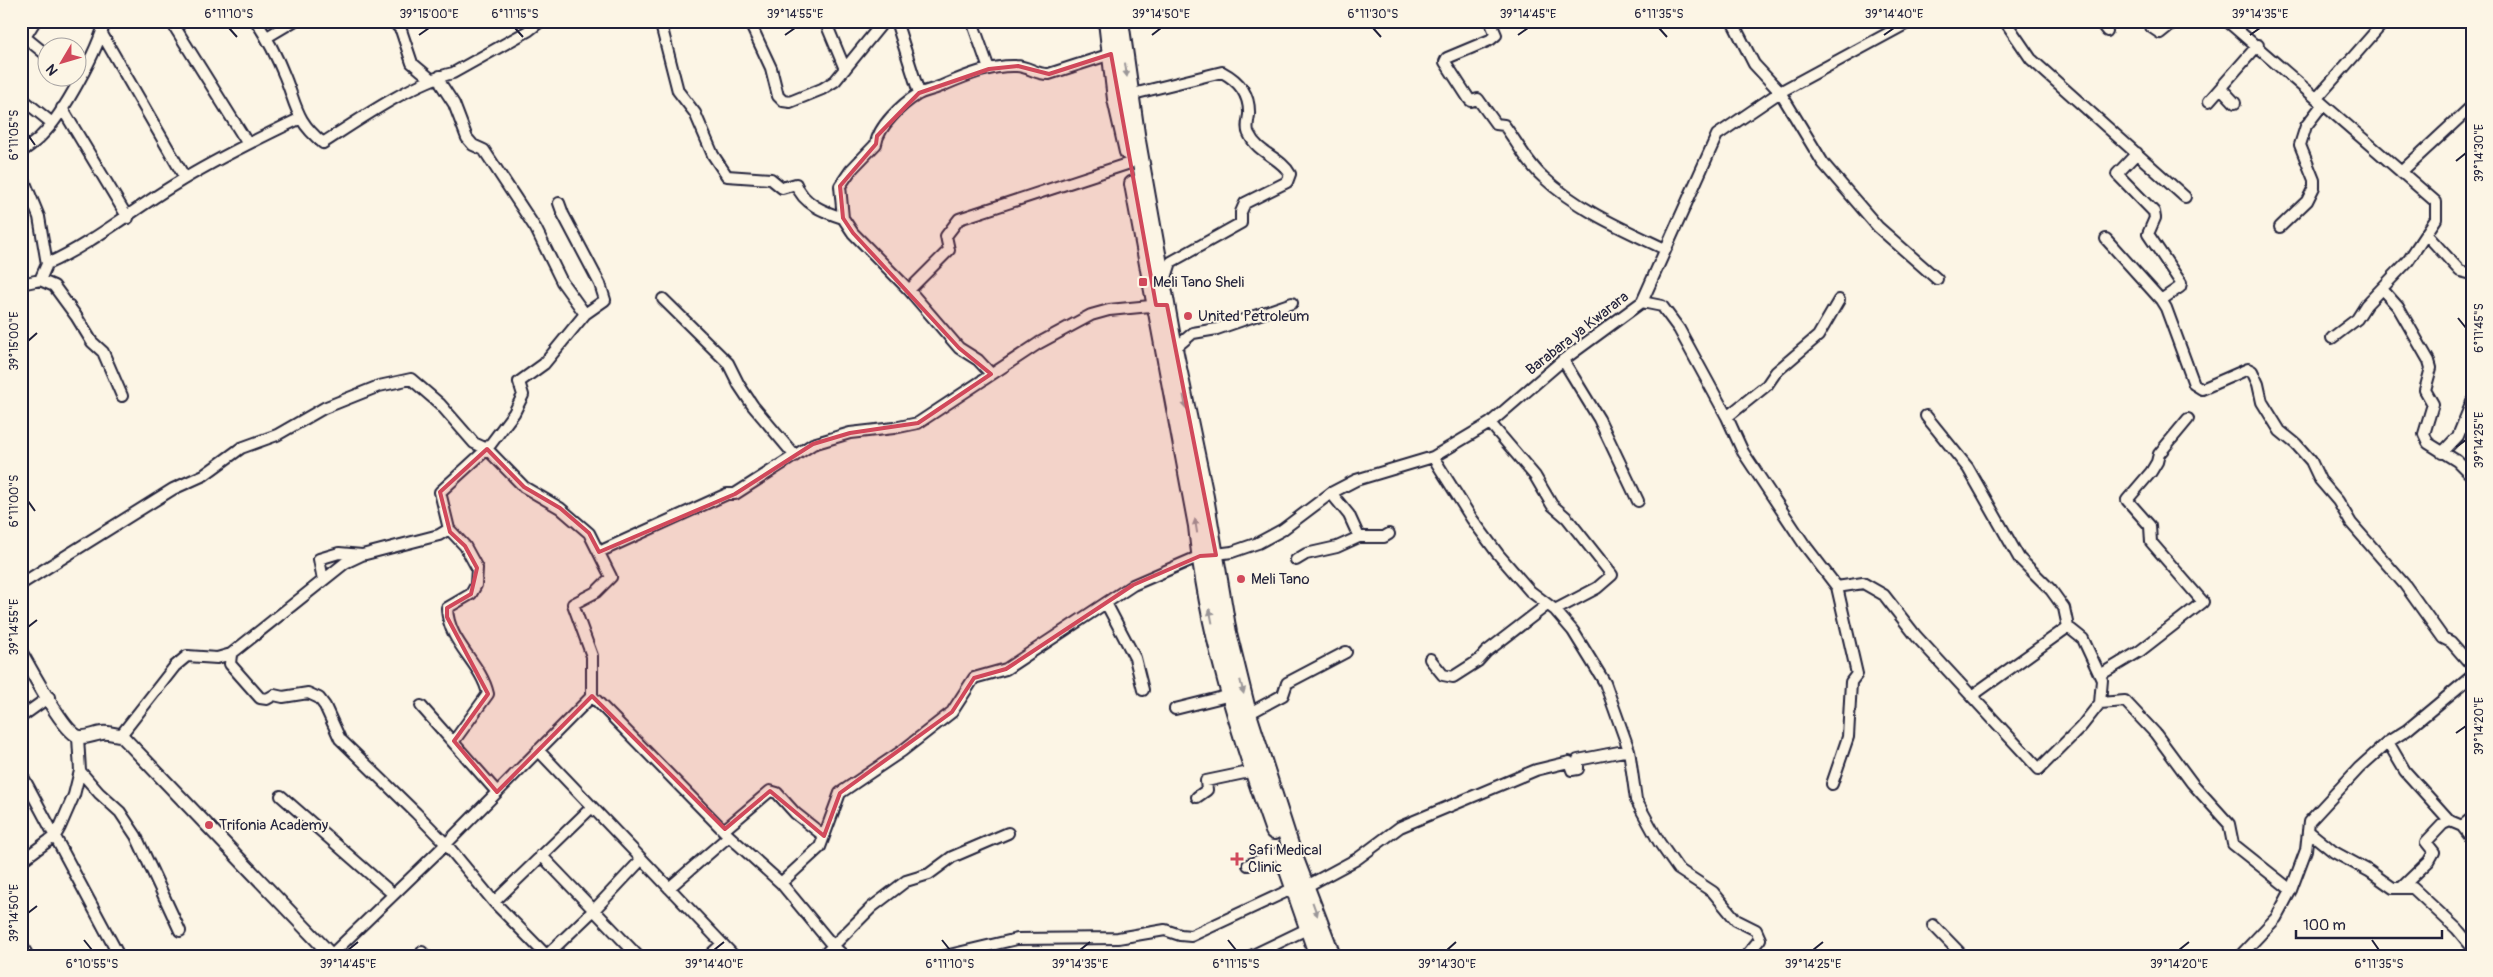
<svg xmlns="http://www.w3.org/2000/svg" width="2493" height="977" font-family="Pangolin,sans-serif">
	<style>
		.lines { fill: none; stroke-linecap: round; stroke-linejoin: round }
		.minor-casing { stroke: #22223b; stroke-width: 14 }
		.tertiary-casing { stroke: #22223b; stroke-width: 16 }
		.primary-casing { stroke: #22223b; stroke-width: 20 }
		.minor { stroke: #fcf5e5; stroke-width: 10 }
		.tertiary { stroke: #fcf5e5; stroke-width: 12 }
		.primary { stroke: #fcf5e5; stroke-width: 16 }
		.oneway { fill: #9a9698 }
		.marked { fill: #d1495b; fill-opacity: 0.2; stroke: #d1495b; stroke-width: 4; stroke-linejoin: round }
		.ticks { fill: none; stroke: #22223b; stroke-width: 2 }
		.poi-dot { fill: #d1495b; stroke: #fcf5e5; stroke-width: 2 }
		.labels { text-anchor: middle; stroke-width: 4; stroke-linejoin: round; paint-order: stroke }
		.poi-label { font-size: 15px; fill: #22223b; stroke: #fcf5e5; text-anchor: start }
		.street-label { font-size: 15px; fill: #22223b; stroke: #fcf5e5 }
		.neatline { fill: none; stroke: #22223b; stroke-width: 2 }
		.ticks-label { font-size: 12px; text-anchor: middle; fill: #22223b }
	</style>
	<rect width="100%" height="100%" fill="#fcf5e5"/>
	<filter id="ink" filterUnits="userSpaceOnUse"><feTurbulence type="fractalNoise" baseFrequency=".02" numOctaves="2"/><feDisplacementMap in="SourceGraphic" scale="10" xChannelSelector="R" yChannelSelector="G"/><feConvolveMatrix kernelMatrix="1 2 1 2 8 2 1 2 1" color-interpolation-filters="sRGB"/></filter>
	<g filter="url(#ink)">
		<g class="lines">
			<defs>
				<path id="minor" d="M171,21L248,144
					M256,21C268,39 277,57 285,77C297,107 296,121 323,143C357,121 415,81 453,73L528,31L541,21
					M393,21L401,30L412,63L431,79
					M660,21L678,91L695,113L713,155L727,176L771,179L782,188L796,184C803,204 824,212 843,218
					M749,21L771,68L778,96L783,101L790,102L822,89L835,81L884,21
					M825,21L845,69
					M896,21L919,93
					M972,21L989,69
					M1490,21L1496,35L1490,40L1447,58L1445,62L1469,99L1471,101L1478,99L1496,124L1504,125C1517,142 1527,163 1543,177C1578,210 1623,229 1665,249
					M1732,21L1754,64L1780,92L1823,163L1878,227L1937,279
					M2005,21L2031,59L2185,197
					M2099,21L2107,31
					M2227,21L2436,202V219L2426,234L2460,271L2472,274
					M2151,27L2160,33L2175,21
					M21,34L48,56
					M102,34L185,178
					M25,37L35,21
					M267,37L294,21
					M440,76L441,84L454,104L467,138L473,145L484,150L536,229L562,282L585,314
					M2221,88L2235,103
					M1129,95L1222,72C1239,81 1250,95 1249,115C1248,121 1246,129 1249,134C1258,154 1281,157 1290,174L1287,182L1245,203L1241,212V223L1171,262L1165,281
					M21,98L52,123
					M2317,98L2383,23
					M2209,101L2258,45
					M62,108L128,218
					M21,152C28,147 36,142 42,135C63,115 98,50 105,21
					M2137,153L2117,174L2154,212L2155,218L2148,234L2181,283L2180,287L2161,300L2166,308L2194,384L2202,389L2248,369L2252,371L2258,384L2262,402L2280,431L2296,444L2311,461L2320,480L2338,501L2351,523L2405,585L2443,638L2451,642L2472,666
					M2401,172L2472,106
					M21,173L39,217L47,264L40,280
					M2280,227L2307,201L2314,187V180L2300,145L2306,126L2323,104
					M2106,239L2161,300
					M47,264C93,243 131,211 174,185C214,160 257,139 299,119
					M21,284L40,280L54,286L76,316L92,342L103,352L122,396
					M2382,289L2398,307L2429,361L2431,368L2425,390L2433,404L2424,434L2428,443L2457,461L2472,476
					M909,290L949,250L946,236L959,219L1130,163
					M663,299L728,363L739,385L753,406L795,456
					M1642,302L1662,306L1679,329L1727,417L1743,452L1804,544L1837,587L1863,583L1884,595L1916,636L2039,769L2081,727L2100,703L2102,680L2083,639L2068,627
					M2332,338L2357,319L2366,305L2408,261L2426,234
					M1174,349L1193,333L1217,329L1292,303
					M1563,360L1599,419L1638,501
					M991,374L978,360L959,348L909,290L853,233L843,218L840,186L851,170L876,144C878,127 902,104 917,95C923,91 932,90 939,87C963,77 989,65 1016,66C1029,66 1036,75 1049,74L1111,54
					M1926,416L1968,468L2019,558L2051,590L2064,608L2068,627L1973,695
					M1727,417L1767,385L1776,372L1818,336L1839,300
					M1490,423L1535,476L1552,505L1567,518L1612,575L1597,588L1555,610
					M2442,453L2458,436L2472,402
					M1433,457L1472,519L1498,554L1530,591L1555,610L1573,631L1605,683L1629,750L1636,800L1659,842L1678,869L1713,892L1736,920L1756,930L1760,939L1746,956
					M1331,493L1349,515L1359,537
					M449,529L465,546L477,568L476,585L471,594L447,608C448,643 481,662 488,694L454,741
					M599,552L727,494H735L813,444L850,433L894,428L918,423L1039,343L1091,315L1109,310L1161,305
					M1296,560L1306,554L1337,547L1359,537H1384L1389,534
					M323,580L319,559L339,553L362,555
					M21,584L173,489L204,475L241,448L277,435L324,408L379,386L411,379L440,404L474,443L487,449L524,487L560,508L589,533L611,577L596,592L573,604L592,656V696L729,836L781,883L833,946L844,956
					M1106,603L1135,658L1143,690
					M231,654L230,664L260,698L267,699L274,695L283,697L308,693L319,698L325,706L340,739L416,813L446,844L494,902L547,956
					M1430,659L1443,675L1453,677L1478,661L1486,652L1547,605
					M2100,675L2140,651L2203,602L2151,542L2150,526L2127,500L2151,472L2157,462L2159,454L2188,419
					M2100,703L2125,701L2155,733L2192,783L2229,824L2233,844L2291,890
					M421,706L497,792
					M1175,709L1231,695
					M1248,714L1283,695L1287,683L1346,652
					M21,717L49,697
					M121,735L175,666L187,656L217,658L231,654L345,563L362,555L439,535L449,529L440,492L487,449L514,413L523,395L519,382L544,364L585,314L605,300L600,284L563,214L559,203
					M2388,742L2405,771L2450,821L2462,826L2472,839
					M538,750L734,956
					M80,771L99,793L120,812L136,836L180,931
					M21,773L119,956
					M1832,784L1848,737L1851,682L1857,674L1837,587
					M281,796L393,894
					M1197,797L1207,790L1206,781L1254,771
					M2462,826L2472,818
					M725,829L770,791L777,793L795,813L824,836
					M2308,831L2334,852L2369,871L2393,888H2413L2457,929L2472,947
					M541,855L638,956
					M21,861L55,836L60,827L74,795L80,771L78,737
					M1248,865L1281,852
					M781,883L820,847L840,793L902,751L952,712L974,678L1006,669L1133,585L1200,556L1232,552L1258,543L1282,530L1331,493L1356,480L1433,457L1490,423L1563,360L1642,302L1717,135L1780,92L1911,21
					M2402,887L2429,861L2434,852L2426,842L2443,824L2450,821
					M669,888L729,836
					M494,902L592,807
					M1933,925L1963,956
					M21,944L28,956
					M422,952L426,956
					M331,955L446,844L592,696
					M547,955L595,909L641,860
					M709,956L722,944
					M823,956L872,907L906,881L929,874L952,857L1008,833
					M945,956L1017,939L1118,938L1165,930L1180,935L1191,936L1294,888L1307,886L1357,859L1400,827L1536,770L1569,762L1572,770L1578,769V760L1629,750
					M1251,956L1309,928
					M2240,956L2276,918L2291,890L2306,850L2309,822L2359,768L2388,742L2407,730L2472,676"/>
				<path id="tertiary" d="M21,653C31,669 64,734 80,737C88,738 94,734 102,733C108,732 115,735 121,735L332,956"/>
				<path id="primary" d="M1107,21L1116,99L1128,152
					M1120,21L1137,141L1174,349L1205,497L1228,633L1248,714L1274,795L1292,851L1332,956
					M1133,184L1197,526C1207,630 1239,732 1274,831
					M1283,856L1318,956"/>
			</defs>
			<use href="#minor" class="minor-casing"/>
			<use href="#tertiary" class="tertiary-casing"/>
			<use href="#primary" class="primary-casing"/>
			<use href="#minor" class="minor"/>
			<use href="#tertiary" class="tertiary"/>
			<use href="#primary" class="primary"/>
		</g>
		<defs><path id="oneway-solid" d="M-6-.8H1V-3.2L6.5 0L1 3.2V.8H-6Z" transform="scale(1.25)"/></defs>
		<g class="oneway">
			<use href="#oneway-solid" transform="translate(1126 70) rotate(82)"/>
			<use href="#oneway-solid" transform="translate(1185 402) rotate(78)"/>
			<use href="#oneway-solid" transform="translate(1196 526) rotate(-99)"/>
			<use href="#oneway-solid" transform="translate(1211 616) rotate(-101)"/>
			<use href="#oneway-solid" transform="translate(1242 687) rotate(76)"/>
			<use href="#oneway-solid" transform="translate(1315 909) rotate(70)"/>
		</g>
	</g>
	<path class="marked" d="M1111,54L1156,305H1167L1216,555L1200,556L1133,585L1006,669L974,678L952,712L840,793L824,836L770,791L725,829L592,696L497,792L454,741L488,694L447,617V608L471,594L477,568L465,546L450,532L440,492L487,449L524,487L560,508L589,533L599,552L735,494L813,444L850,433L918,423L991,374L959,348L853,233L843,218L840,186L876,144L877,136L919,93L989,69L1018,66L1049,74Z"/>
	<path class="ticks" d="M229,28L237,37M515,28L523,37M1373,28L1381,37M1659,28L1667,37M419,35L429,28M785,35L795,28M1152,35L1161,28M1518,35L1528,28M1884,35L1894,28M2250,35L2260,28M28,135L35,145M2456,161L2466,153M2458,318L2466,328M28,341L37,333M2456,447L2466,440M28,501L35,511M28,627L37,620M2456,733L2466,726M28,913L37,906M84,940L92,950M942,940L950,950M1228,940L1236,950M2372,940L2379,950M348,950L358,942M714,950L724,942M1080,950L1090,942M1447,950L1456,942M1813,950L1823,942M2179,950L2189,942"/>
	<g class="poi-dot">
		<rect x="1138" y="277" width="10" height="10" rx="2.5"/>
		<circle cx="1188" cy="316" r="5"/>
		<circle cx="1241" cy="579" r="5"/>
		<circle cx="209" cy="825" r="5"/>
		<path d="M1234.5 851.5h5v5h5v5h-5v5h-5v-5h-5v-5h5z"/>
	</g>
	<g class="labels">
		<g class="poi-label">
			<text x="1153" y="287">Meli Tano Sheli</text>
			<text x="1198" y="321">United Petroleum</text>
			<text x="1251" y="584">Meli Tano</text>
			<text x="219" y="830">Trifonia Academy</text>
			<text x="1248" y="855">Safi Medical<tspan x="1248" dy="17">Clinic</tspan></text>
		</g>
		<g class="street-label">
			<text transform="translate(1577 333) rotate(-38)" y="5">Barabara ya Kwarara</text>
		</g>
	</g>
	<rect width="2493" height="977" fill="none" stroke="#fcf5e5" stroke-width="55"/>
	<g transform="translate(62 62) rotate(232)"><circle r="24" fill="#fcf5e5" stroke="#a5a1a1"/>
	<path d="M0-4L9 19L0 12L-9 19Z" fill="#d1495b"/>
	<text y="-8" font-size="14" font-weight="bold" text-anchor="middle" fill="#22223b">N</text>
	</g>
	<path d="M2296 930v8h146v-8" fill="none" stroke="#22223b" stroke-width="2.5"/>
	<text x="2303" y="930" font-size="15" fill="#22223b" stroke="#fcf5e5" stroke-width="4" paint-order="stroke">100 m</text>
	<rect x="28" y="28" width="2438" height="922" class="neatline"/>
	<g class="ticks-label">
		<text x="229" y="18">6°11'10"S</text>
		<text x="429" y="18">39°15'00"E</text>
		<text x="515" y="18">6°11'15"S</text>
		<text x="795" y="18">39°14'55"E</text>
		<text x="1161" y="18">39°14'50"E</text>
		<text x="1373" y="18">6°11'30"S</text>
		<text x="1528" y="18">39°14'45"E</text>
		<text x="1659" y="18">6°11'35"S</text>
		<text x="1894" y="18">39°14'40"E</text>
		<text x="2260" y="18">39°14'35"E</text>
		<text transform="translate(14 135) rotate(-90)" y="4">6°11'05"S</text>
		<text transform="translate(2479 153) rotate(-90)" y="4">39°14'30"E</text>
		<text transform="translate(2479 328) rotate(-90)" y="4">6°11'45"S</text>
		<text transform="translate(14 341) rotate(-90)" y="4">39°15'00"E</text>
		<text transform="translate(2479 440) rotate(-90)" y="4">39°14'25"E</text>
		<text transform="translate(14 501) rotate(-90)" y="4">6°11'00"S</text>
		<text transform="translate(14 627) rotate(-90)" y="4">39°14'55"E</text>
		<text transform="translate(2479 726) rotate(-90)" y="4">39°14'20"E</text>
		<text transform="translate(14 913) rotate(-90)" y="4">39°14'50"E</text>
		<text x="92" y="968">6°10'55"S</text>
		<text x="348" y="968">39°14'45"E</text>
		<text x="714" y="968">39°14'40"E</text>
		<text x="950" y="968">6°11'10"S</text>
		<text x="1080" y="968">39°14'35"E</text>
		<text x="1236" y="968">6°11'15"S</text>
		<text x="1447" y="968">39°14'30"E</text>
		<text x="1813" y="968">39°14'25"E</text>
		<text x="2179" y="968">39°14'20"E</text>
		<text x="2379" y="968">6°11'35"S</text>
	</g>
</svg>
